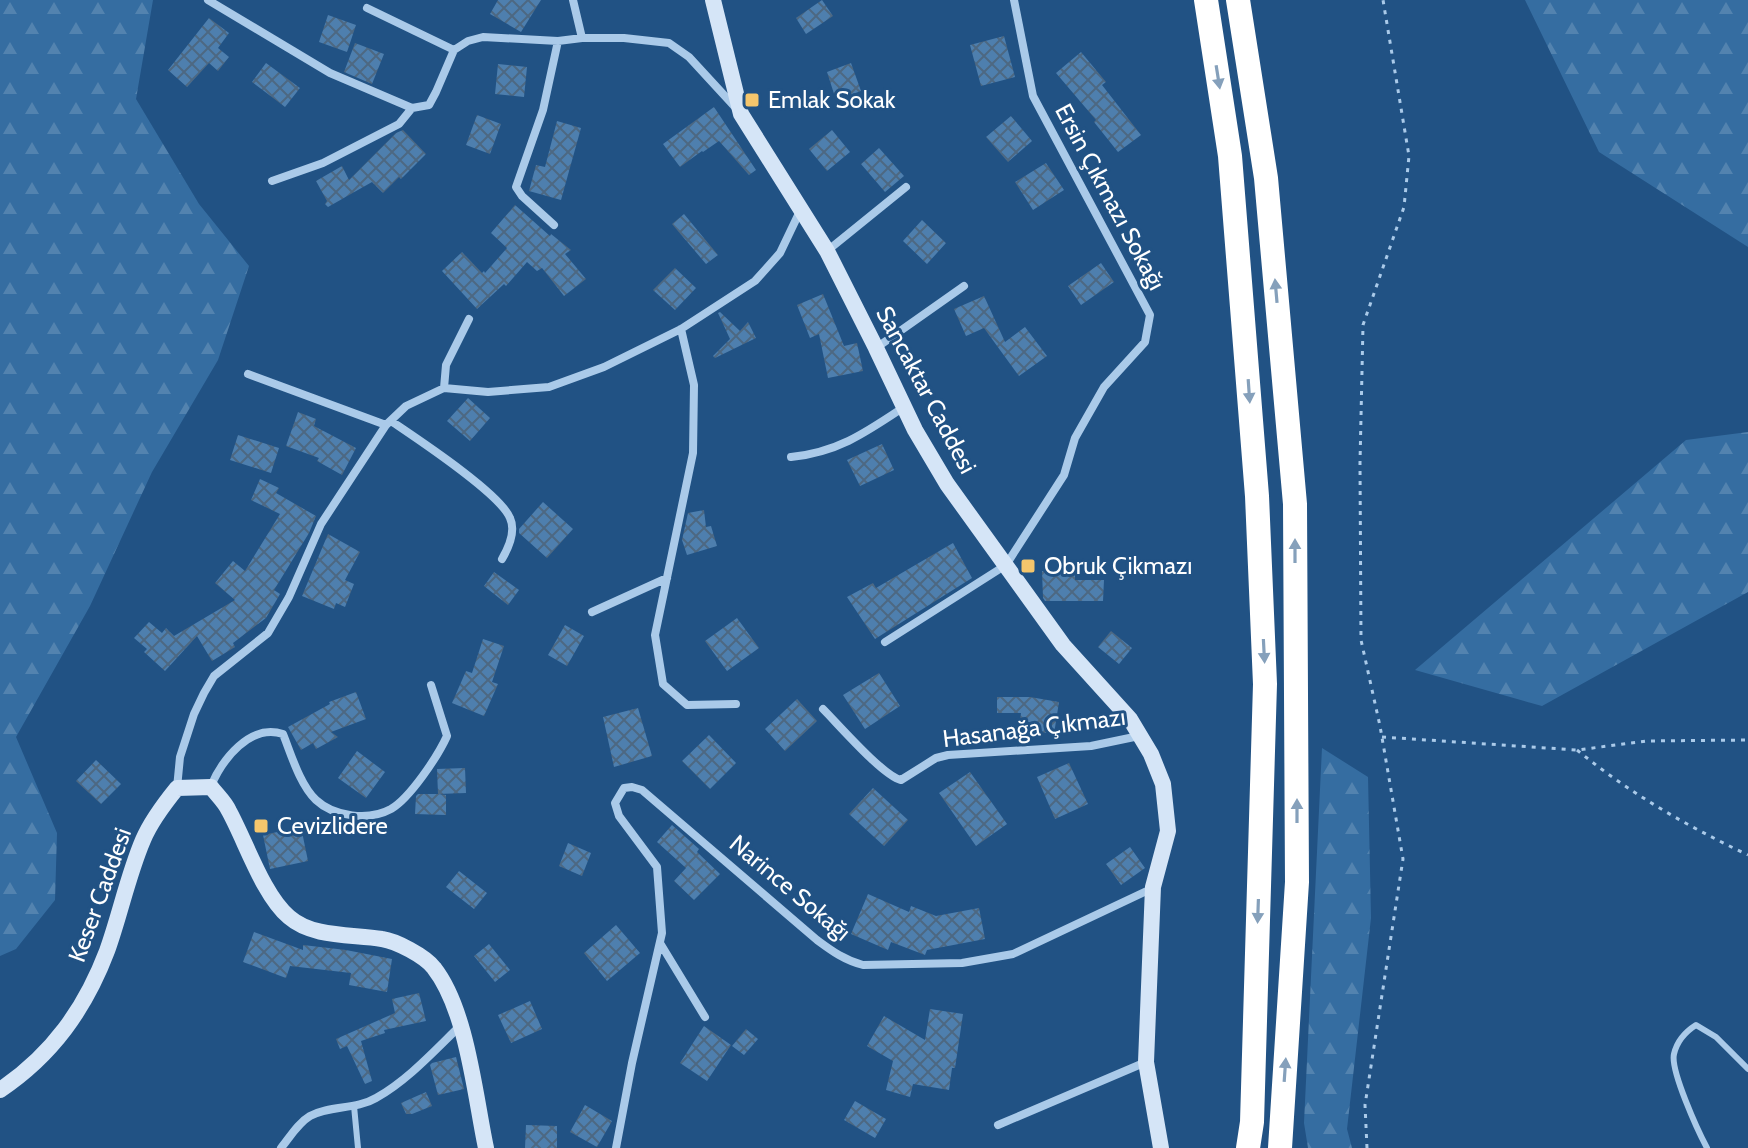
<svg xmlns="http://www.w3.org/2000/svg" width="1748" height="1148" font-family="Cabin,sans-serif">
	<style>
		.forest { fill: url(#forest-firs) }
		.building { fill: url(#building-cross-hatch) }
		.lines { fill: none; stroke-linecap: round; stroke-linejoin: round }
		.path { stroke: #aacae9; stroke-width: 3; stroke-dasharray: 4 6; stroke-linecap: butt }
		.lane { stroke: #aacae9; stroke-width: 6 }
		.street { stroke: #aacae9; stroke-width: 8 }
		.secondary { stroke: #d5e5f7; stroke-width: 16 }
		.highway { stroke: #fff; stroke-width: 24 }
		.oneway { fill: #85a0bb }
		.poi-dot { fill: #f5c66c; stroke: #215284; stroke-width: 3 }
		.labels { text-anchor: middle; stroke-width: 6; stroke-linejoin: round; paint-order: stroke }
		.poi-label { font-size: 24px; fill: #fff; stroke: #215284; text-anchor: start }
		.street-label { font-size: 24px; fill: #fff; stroke: #215284 }
	</style>
	<defs>
		<pattern id="forest-firs" width="22" height="20" patternUnits="userSpaceOnUse" patternTransform="scale(2)"><rect width="22" height="20" fill="#356da1"/><path d="M5 1l3.5 6h-7zM16 11l3.5 6h-7z" fill="#5383af"/></pattern>
		<pattern id="building-cross-hatch" width="8" height="8" patternUnits="userSpaceOnUse" patternTransform="scale(2)"><rect width="8" height="8" fill="#4e7fae"/><path d="M0 0l8 8M0 8l8-8" fill="none" stroke="#4d6882"/></pattern>
	</defs>
	<rect width="100%" height="100%" fill="#215284"/>
	<path class="forest" d="M0,0H153L136,99L199,204L249,266L218,360L152,472L90,606L16,737L57,833L55,900L16,949L0,956Z
		M1525,0H1748V247L1599,152Z
		M1748,432V592L1542,706L1415,670L1686,440Z
		M1322,748L1368,777L1371,918L1347,1129L1352,1148H1308L1304,1123Z"/>
	<path class="building" d="M498,0H541L521,32L490,14Z
		M822,0L833,16L806,34L796,18Z
		M328,15L356,25L347,52L319,42Z
		M209,18L229,33L218,48L229,57L218,71L209,63L187,87L168,70Z
		M1004,36L1015,77L981,86L970,45Z
		M355,43L384,54L372,84L344,72Z
		M1081,52L1106,82L1102,85L1141,135L1118,152L1094,122L1096,120L1056,73Z
		M266,63L300,88L285,107L252,82Z
		M851,63L861,91L836,100L827,72Z
		M498,64L527,67L524,97L495,94Z
		M714,107L756,170L749,175L719,141L703,152L702,151L680,167L663,144Z
		M477,115L501,124L490,154L466,145Z
		M1011,116L1032,141L1008,162L986,137Z
		M557,121L581,128L561,200L529,191L536,165L545,167Z
		M403,130L426,154L401,179L399,177L383,193L372,182L328,207L325,204L327,201L316,181L342,166L349,180L396,133Z
		M832,130L850,152L827,171L809,149Z
		M879,148L904,176L885,192L861,164Z
		M1046,163L1064,190L1033,210L1015,182Z
		M515,205L550,236L551,234L571,250L565,254L586,279L564,296L542,268L537,271L527,262L506,286L504,284L477,309L442,271L462,252L482,273L484,271L485,273L507,248L491,233Z
		M684,214L718,255L706,264L672,224Z
		M922,220L946,243L927,264L903,241Z
		M1101,263L1114,282L1081,305L1068,286Z
		M675,268L696,288L675,310L653,290Z
		M823,294L844,346L857,343L863,371L828,378L819,334L810,338L797,305Z
		M984,296L1005,342L1025,327L1047,356L1019,376L984,328L966,336L954,309Z
		M720,312L740,331L748,322L756,338L715,358L713,356L730,339L718,313Z
		M468,398L490,418L470,441L447,421Z
		M298,412L316,419L314,426L356,448L342,475L317,461L319,458L286,446Z
		M238,435L279,448L271,473L230,460Z
		M882,444L894,470L860,486L847,460Z
		M260,479L279,488L276,493L316,516L309,533L274,590L280,594L266,618L233,643L235,647L212,661L197,636L165,671L144,652L147,649L134,638L149,622L162,633L166,628L174,636L235,600L215,583L233,561L245,571L280,514L251,500Z
		M543,502L573,529L547,558L519,533V529Z
		M704,510L706,527L711,526L717,546L687,555L682,540L688,513Z
		M328,534L360,552L345,580L354,584L345,607L336,603L334,609L302,596Z
		M953,543L972,578L875,639L847,597L873,583L876,588Z
		M1075,570V580H1104L1103,601H1045L1043,598L1042,571Z
		M494,572L519,590L508,605L484,586Z
		M737,618L759,648L727,671L705,641Z
		M565,625L584,636L567,666L548,655Z
		M1111,631L1132,648L1119,664L1098,647Z
		M483,639L504,646L492,682L498,684L484,716L452,703L466,671L472,673Z
		M879,673L900,706L865,729L843,695Z
		M356,692L366,719L331,732L338,737L316,749L313,743L301,750L288,727L330,704L329,702Z
		M997,697H1030L1059,702L1054,734L1019,729L1021,713H997Z
		M797,699L817,721L785,751L765,729Z
		M638,708L652,756L614,767L603,717Z
		M709,735L736,763L710,789L682,761Z
		M357,751L385,772L366,798L338,778Z
		M96,760L121,784L101,804L76,781Z
		M1069,763L1088,804L1055,819L1037,777Z
		M465,768L466,793L438,794L446,795V815L415,814L416,796L418,794H438L437,769Z
		M970,772L1007,824L976,846L939,793Z
		M873,788L908,820L884,846L849,814Z
		M672,825L699,849L697,852L720,874L694,900L674,881L686,868L657,842Z
		M301,827L308,861L270,869L263,835Z
		M568,843L591,853L582,876L559,866Z
		M1130,847L1145,868L1121,885L1106,864Z
		M459,871L487,893L474,909L446,887Z
		M868,894L909,912L911,906L936,916L979,908L985,939L927,950L925,955L891,942L888,950L851,934Z
		M616,925L640,953L607,981L584,953Z
		M254,932L303,950V945L346,950L392,959L387,992L349,985L351,973L290,966L286,978L243,962Z
		M489,944L510,970L495,982L474,956Z
		M419,993L426,1021L384,1030L385,1033L361,1041L372,1081L365,1084L347,1046L340,1049L336,1039L395,1013L392,999Z
		M530,1001L542,1029L511,1043L498,1015Z
		M930,1009L963,1014L955,1068H952L949,1090L913,1084L910,1097L886,1090L893,1061L867,1046L884,1016L925,1040Z
		M704,1026L731,1045L707,1081L680,1063Z
		M746,1029L758,1039L744,1055L732,1046Z
		M456,1057L464,1089L438,1095L430,1065L432,1063Z
		M426,1092L432,1106L412,1114H406L401,1103Z
		M855,1101L886,1119L875,1138L844,1120Z
		M585,1105L612,1121L597,1147L570,1132Z
		M526,1125L557,1126V1148H525Z"/>
	<g class="lines">
		<path class="path" d="M1382,737L1577,750L1647,741L1748,740
			M1577,750C1631,794 1685,825 1748,855
			M1367,1148L1365,1105L1403,859L1380,726L1361,640L1360,463L1363,325L1404,207L1409,156L1383,0"/>
		<path class="lane" d="M354,1106L358,1148
			M1707,1148C1698,1131 1670,1070 1674,1054C1677,1041 1685,1032 1696,1025L1716,1037L1748,1069"/>
		<path class="street" d="M208,0L330,73L412,108
			M573,0L582,38
			M367,8L454,50
			M272,181L323,163L399,124L412,108L429,105L436,92L454,50L468,41L483,37L558,41L582,38H624L669,43L689,57L735,107
			M554,225L522,196L516,187L543,110L558,41
			M827,251L906,187
			M681,329L694,385L693,453L655,635L663,684L687,705L736,704
			M876,348L964,286
			M248,374L386,425
			M444,388L446,365L469,319
			M391,421C416,438 500,493 510,518C516,531 509,547 502,559
			M791,457C838,452 865,433 904,407
			M592,612L667,578
			M885,642L1006,565L1064,475L1075,438L1104,387L1145,342L1150,315L1033,96L1014,0
			M823,709C838,724 883,776 901,780L936,758L948,755L1091,746L1139,736
			M211,786C222,760 250,723 283,734C291,754 300,785 316,800C334,817 369,821 391,809C410,798 438,756 447,736L431,685
			M177,788L180,757L194,714L204,693L214,676L268,633L289,597L321,524L386,425L406,406L444,388L488,392L549,387L604,367L681,329L755,281L780,253L801,209
			M660,943L705,1017
			M998,1125L1146,1062
			M281,1148C290,1137 298,1123 310,1116C330,1105 356,1110 376,1098C408,1080 434,1051 461,1025
			M616,1148L632,1063L662,933L657,867L619,816L615,803L624,788L632,787L642,790L817,940C832,951 844,960 863,965L962,963L1013,954L1153,888"/>
		<path class="secondary" d="M713,0L741,114L827,251L876,348L915,430L947,484L1063,645L1130,719L1151,754L1163,784L1168,831L1153,887L1146,1062L1161,1148
			M0,1090C52,1055 85,1009 107,951C120,915 128,875 143,840C151,821 164,804 177,788L211,787C217,795 225,802 229,811C246,842 263,895 289,917C313,938 352,934 382,939C396,941 425,956 434,968C467,1010 475,1096 486,1148"/>
		<path class="highway" d="M1206,0L1230,156L1257,496L1265,684L1252,1122L1248,1148
			M1238,0L1266,178L1295,504L1297,882L1280,1148"/>
	</g>
	<defs><path id="oneway-solid" d="M-6-.8H1V-3.2L6.5 0L1 3.2V.8H-6Z" transform="scale(2)"/></defs>
	<g class="oneway">
		<use href="#oneway-solid" transform="translate(1218 77) rotate(81)"/>
		<use href="#oneway-solid" transform="translate(1276 291) rotate(-95)"/>
		<use href="#oneway-solid" transform="translate(1249 391) rotate(86)"/>
		<use href="#oneway-solid" transform="translate(1295 551) rotate(-90)"/>
		<use href="#oneway-solid" transform="translate(1264 651) rotate(87)"/>
		<use href="#oneway-solid" transform="translate(1297 811) rotate(-90)"/>
		<use href="#oneway-solid" transform="translate(1258 911) rotate(92)"/>
		<use href="#oneway-solid" transform="translate(1285 1070) rotate(-86)"/>
	</g>
	<g class="poi-dot">
		<rect x="744" y="92" width="16" height="16" rx="4"/>
		<rect x="1020" y="558" width="16" height="16" rx="4"/>
		<rect x="253" y="818" width="16" height="16" rx="4"/>
	</g>
	<g class="labels">
		<g class="poi-label">
			<text x="768" y="108">Emlak Sokak</text>
			<text x="1044" y="574">Obruk Çikmazı</text>
			<text x="277" y="834">Cevizlidere</text>
		</g>
		<g class="street-label">
			<text transform="translate(1110 197) rotate(62)" y="8">Ersin Çıkmazı Sokağı</text>
			<text transform="translate(926 390) rotate(62)" y="8">Sancaktar Caddesi</text>
			<text transform="translate(1034 728) rotate(-7)" y="8">Hasanağa Çıkmazı</text>
			<text transform="translate(790 888) rotate(40)" y="8">Narince Sokağı</text>
			<text transform="translate(100 895) rotate(-70)" y="8">Keser Caddesi</text>
		</g>
	</g>
</svg>
